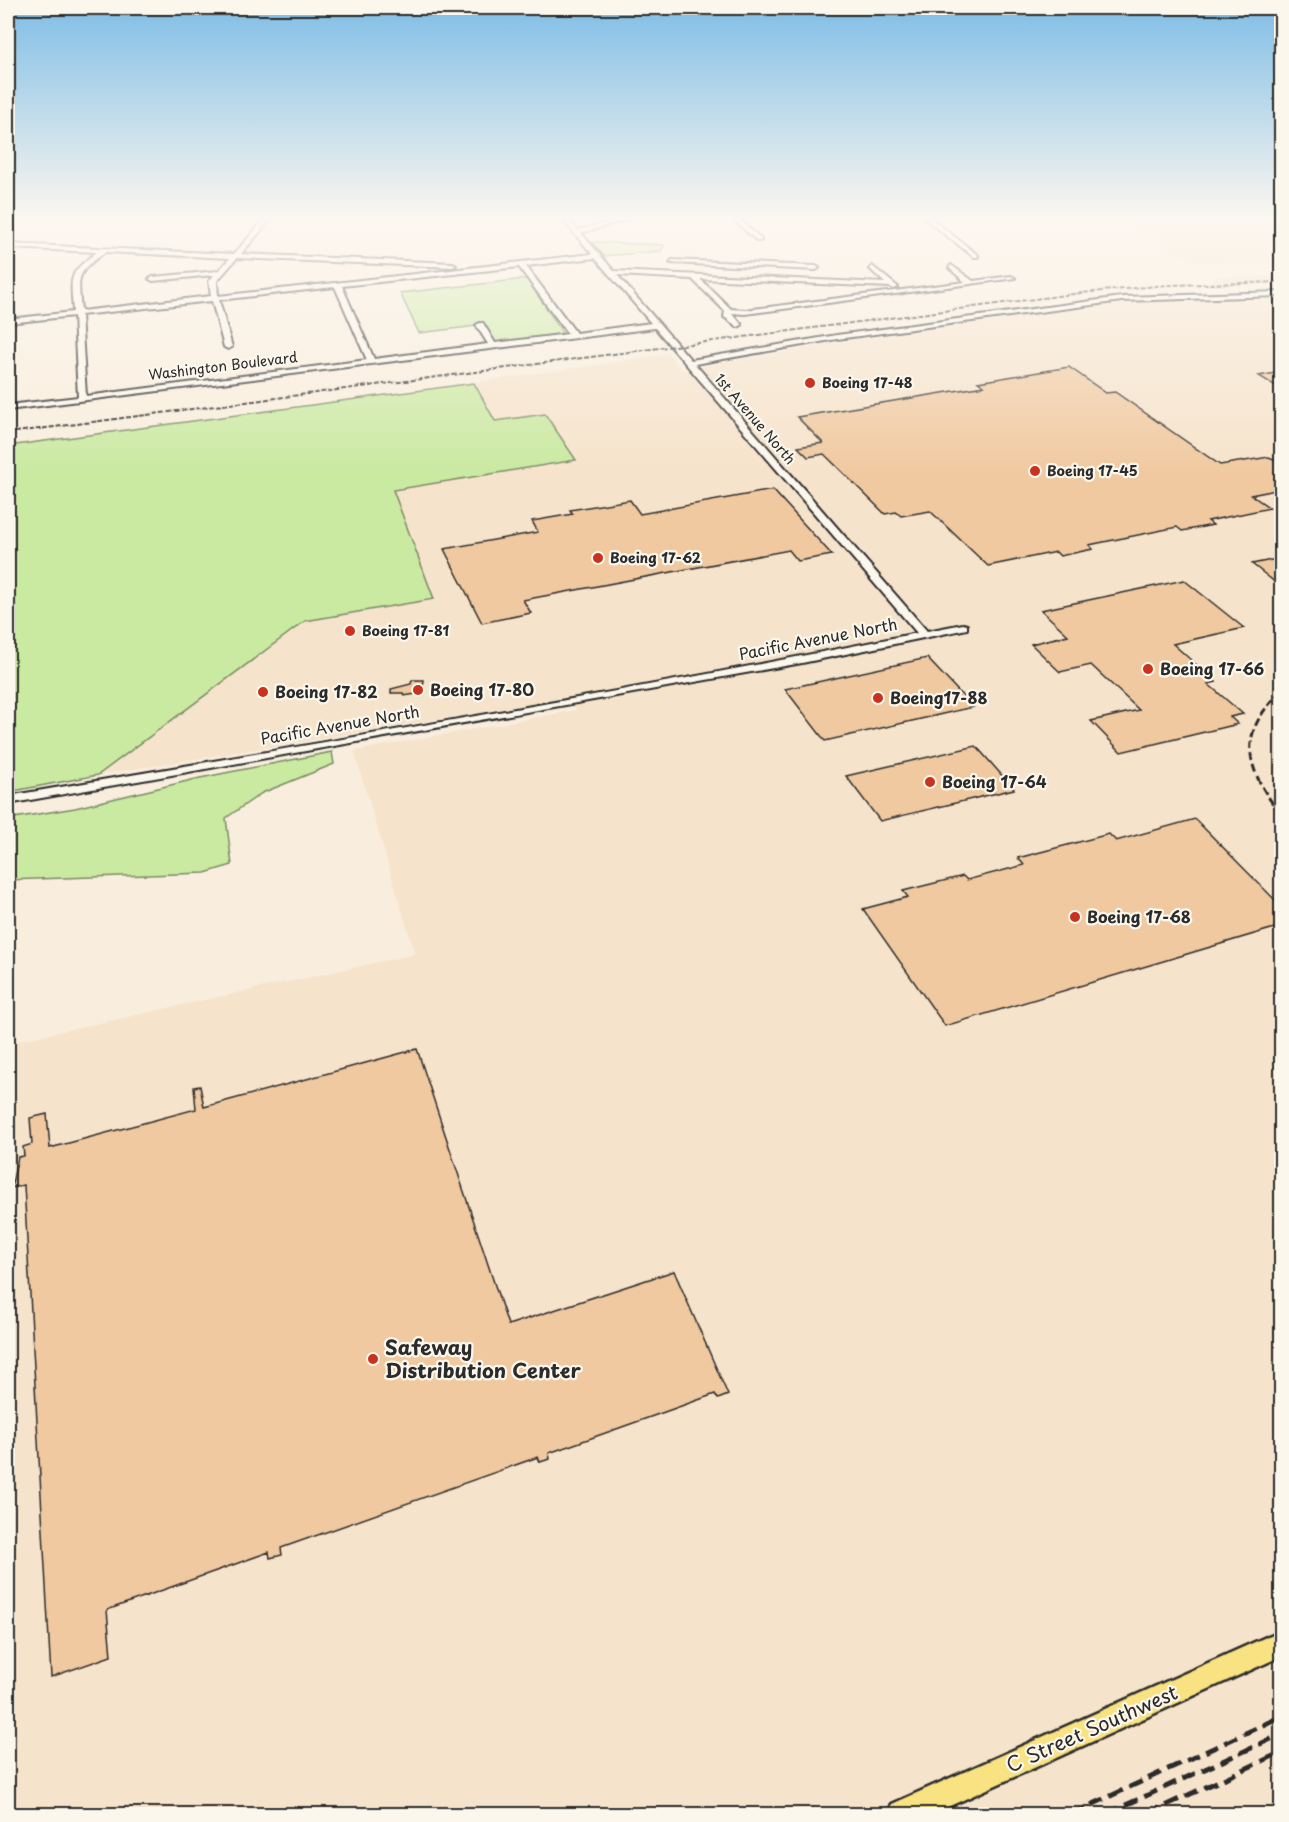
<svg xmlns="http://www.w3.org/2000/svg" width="1289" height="1822" font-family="'Playpen Sans',sans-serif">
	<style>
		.built { fill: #f6e3cb }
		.green { fill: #cae9a1; stroke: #7a8a66; stroke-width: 1.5 }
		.building { fill: #f0c9a0; stroke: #2b2b2b; stroke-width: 1.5 }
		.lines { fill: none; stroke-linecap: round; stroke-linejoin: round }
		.minor-casing { stroke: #2b2b2b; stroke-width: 4 }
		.major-casing { stroke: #2b2b2b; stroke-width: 5 }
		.minor { fill: #fbf7ec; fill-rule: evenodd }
		.major { fill: #f8e281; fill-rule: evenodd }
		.rail-far2 { stroke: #2b2b2b; stroke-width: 2; stroke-dasharray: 5 2; stroke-linecap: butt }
		.rail-far1 { stroke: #2b2b2b; stroke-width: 3; stroke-dasharray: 8 4; stroke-linecap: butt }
		.rail { stroke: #2b2b2b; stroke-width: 5; stroke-dasharray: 14 7; stroke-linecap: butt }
		.poi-dot { fill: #c8321e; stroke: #fbf7ec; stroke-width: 2 }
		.labels { text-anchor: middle; stroke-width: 4.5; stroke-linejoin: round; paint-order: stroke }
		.far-street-label { font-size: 14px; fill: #2b2b2b; stroke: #fbf7ec }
		.far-poi-label { font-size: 14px; font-weight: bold; fill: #2b2b2b; stroke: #fbf7ec; text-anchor: start }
		.street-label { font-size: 16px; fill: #2b2b2b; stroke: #fbf7ec }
		.poi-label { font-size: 16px; font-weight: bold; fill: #2b2b2b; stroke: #fbf7ec; text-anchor: start }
		.near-poi-label { font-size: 20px; font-weight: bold; fill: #2b2b2b; stroke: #fbf7ec; text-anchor: start }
		.near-street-label { font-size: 20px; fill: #2b2b2b; stroke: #fbf7ec }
	</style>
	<rect width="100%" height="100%" fill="#f9eedd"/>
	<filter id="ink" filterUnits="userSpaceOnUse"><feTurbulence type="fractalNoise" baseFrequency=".0167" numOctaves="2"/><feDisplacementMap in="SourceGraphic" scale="12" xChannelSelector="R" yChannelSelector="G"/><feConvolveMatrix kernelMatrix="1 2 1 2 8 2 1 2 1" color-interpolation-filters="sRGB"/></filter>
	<g filter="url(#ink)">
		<path class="built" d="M1116,219H1281V265L1192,262Z
			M1216,276H1281V284L1205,286Z
			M1281,300V1814H8V1043L415,954L354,751L576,710L569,698L98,775L305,621L434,599L393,490L576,460L495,421L474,383L668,354L682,370L844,341L1107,305L1154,301Z"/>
		<path class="green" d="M592,242L664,245L661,251L604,256Z
			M527,279L564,335L496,343L485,325L419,333L400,293Z
			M474,383L495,421L545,414L576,460L393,490L434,599L305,621L98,775L8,792V446Z
			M332,752L334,764L262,793L226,818L232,865L205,873L8,880V819L75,808L200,778Z"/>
		<path class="building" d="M1069,367L1106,393L1115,392L1220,465L1269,457L1281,462V489L1251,495L1270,508L1208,521L1213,525L1182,531L1177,527L1089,545L1093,549L1060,556L1056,552L988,566L930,511L901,516L896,512L885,514L824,454L808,457L798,447L823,443L797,417L984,386L978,382Z
			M1281,372V389L1259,376Z
			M773,490L832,555L798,561L789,550L523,600L531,613L482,623L444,549L538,532L532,521L573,514L570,510L630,500L640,514Z
			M1281,558V587L1252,564Z
			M1184,580L1244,628L1173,644L1216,682L1208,684L1243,714L1230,717L1238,724L1121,752L1091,721L1139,710L1091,665L1060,672L1031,644L1068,635L1041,610Z
			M927,658L973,707L825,741L785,689Z
			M412,680H424L422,693L404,696L403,693H391V689L411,684Z
			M976,746L1014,789L880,821L846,776Z
			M1195,819L1281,906V926L945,1026L863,909L908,897L903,891L963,876L967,880L1024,865L1018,858L1109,834L1116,841Z
			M417,1049L508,1325L674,1271L728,1395L718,1399L715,1394L549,1453L550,1459L540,1462L538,1457L281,1548L282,1555L270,1558L269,1552L107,1610L111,1656L51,1677L24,1185L11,1188L18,1157L24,1156L23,1147L32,1144L30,1118L47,1114L50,1148L196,1109L194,1087L200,1086L204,1107Z"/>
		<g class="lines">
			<defs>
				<path id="minor" d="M265,219H271L241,254L453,263L456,265L453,267L237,258L217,281L218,296L592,254L562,219H568L578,230L621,219H630L581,233L614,271L885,283L870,269L872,266L898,287L894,289L890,287L700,279L731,309L745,310L965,282L949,268L951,265L973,281L1011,276L1015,278L745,314L732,313L742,325L738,327L724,317L725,311L692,279L617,275L691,360L837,335L1122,297L1282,292V296L1122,301L837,339L695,364L927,631L963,624L967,625V629L802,663L8,804V796C311,744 615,695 917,633L655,328L8,410V405L78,397L74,316L8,323V319L73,312C71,276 67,274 97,252L8,248V244L234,254ZM105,252L230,258L218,271L153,277L149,279L153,281L214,275L209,281L211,296L81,311C78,274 75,275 105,252ZM595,258L651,323L576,333L526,266ZM519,267L568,334L495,343L483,323H480L476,325L488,344L374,359L342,286ZM335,287L367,360L86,396L81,315L212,301L224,347L228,349L232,347L219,300Z
					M733,219H739L761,239V241H757Z
					M925,219H932L978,255V257H974Z
					M672,260L816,266L819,268L816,270L670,263Z"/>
				<path id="major" d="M1282,1630V1656L932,1814H888L892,1804Z"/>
			</defs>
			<use href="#minor" class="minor-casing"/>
			<use href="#major" class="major-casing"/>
			<use href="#minor" class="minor"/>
			<use href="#major" class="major"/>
			<path class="rail-far2" d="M8,433L1081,293L1168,285L1282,282"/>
			<path class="rail-far1" d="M1282,691C1235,734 1246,770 1282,816"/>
			<path class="rail" d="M1072,1814L1282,1716
				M1106,1814L1282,1734
				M1147,1814L1282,1752"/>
		</g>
	</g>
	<linearGradient id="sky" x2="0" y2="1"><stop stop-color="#7fbde6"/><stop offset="0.46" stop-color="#fcf7f0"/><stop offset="1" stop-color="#fcf7f0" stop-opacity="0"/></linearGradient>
	<rect width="1289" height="474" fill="url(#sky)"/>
	<g class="poi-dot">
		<circle cx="810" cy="383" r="6"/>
		<circle cx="1035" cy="471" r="6"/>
		<circle cx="598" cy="558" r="6"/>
		<circle cx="350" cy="631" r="6"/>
		<circle cx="1148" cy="669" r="6"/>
		<circle cx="418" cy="690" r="6"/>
		<circle cx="263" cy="692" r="6"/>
		<circle cx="878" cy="698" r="6"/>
		<circle cx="930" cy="782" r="6"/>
		<circle cx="1075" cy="917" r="6"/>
		<circle cx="373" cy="1359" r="6"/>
	</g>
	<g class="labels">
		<g class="far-street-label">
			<text transform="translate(223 366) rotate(-7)" y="5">Washington Boulevard</text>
			<text transform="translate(755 419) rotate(49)" y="5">1st Avenue North</text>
		</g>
		<g class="far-poi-label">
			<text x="822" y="388">Boeing 17-48</text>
			<text x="1047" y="476">Boeing 17-45</text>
			<text x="610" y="563">Boeing 17-62</text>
			<text x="362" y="636">Boeing 17-81</text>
		</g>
		<g class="street-label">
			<text transform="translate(818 639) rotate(-11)" y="6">Pacific Avenue North</text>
			<text transform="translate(340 725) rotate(-10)" y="6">Pacific Avenue North</text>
		</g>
		<g class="poi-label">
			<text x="1160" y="675">Boeing 17-66</text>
			<text x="430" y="696">Boeing 17-80</text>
			<text x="275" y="698">Boeing 17-82</text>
			<text x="890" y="704">Boeing17-88</text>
			<text x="942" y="788">Boeing 17-64</text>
			<text x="1087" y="923">Boeing 17-68</text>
		</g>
		<g class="near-poi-label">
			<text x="385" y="1355">Safeway<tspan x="385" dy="23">Distribution Center</tspan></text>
		</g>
		<g class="near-street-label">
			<text transform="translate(1092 1729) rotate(-24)" y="7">C Street Southwest</text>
		</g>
	</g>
	<rect width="1289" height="1822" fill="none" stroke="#fbf7ec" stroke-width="30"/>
	<rect x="15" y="15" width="1259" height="1792" fill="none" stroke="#2b2b2b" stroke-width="2" filter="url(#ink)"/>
</svg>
